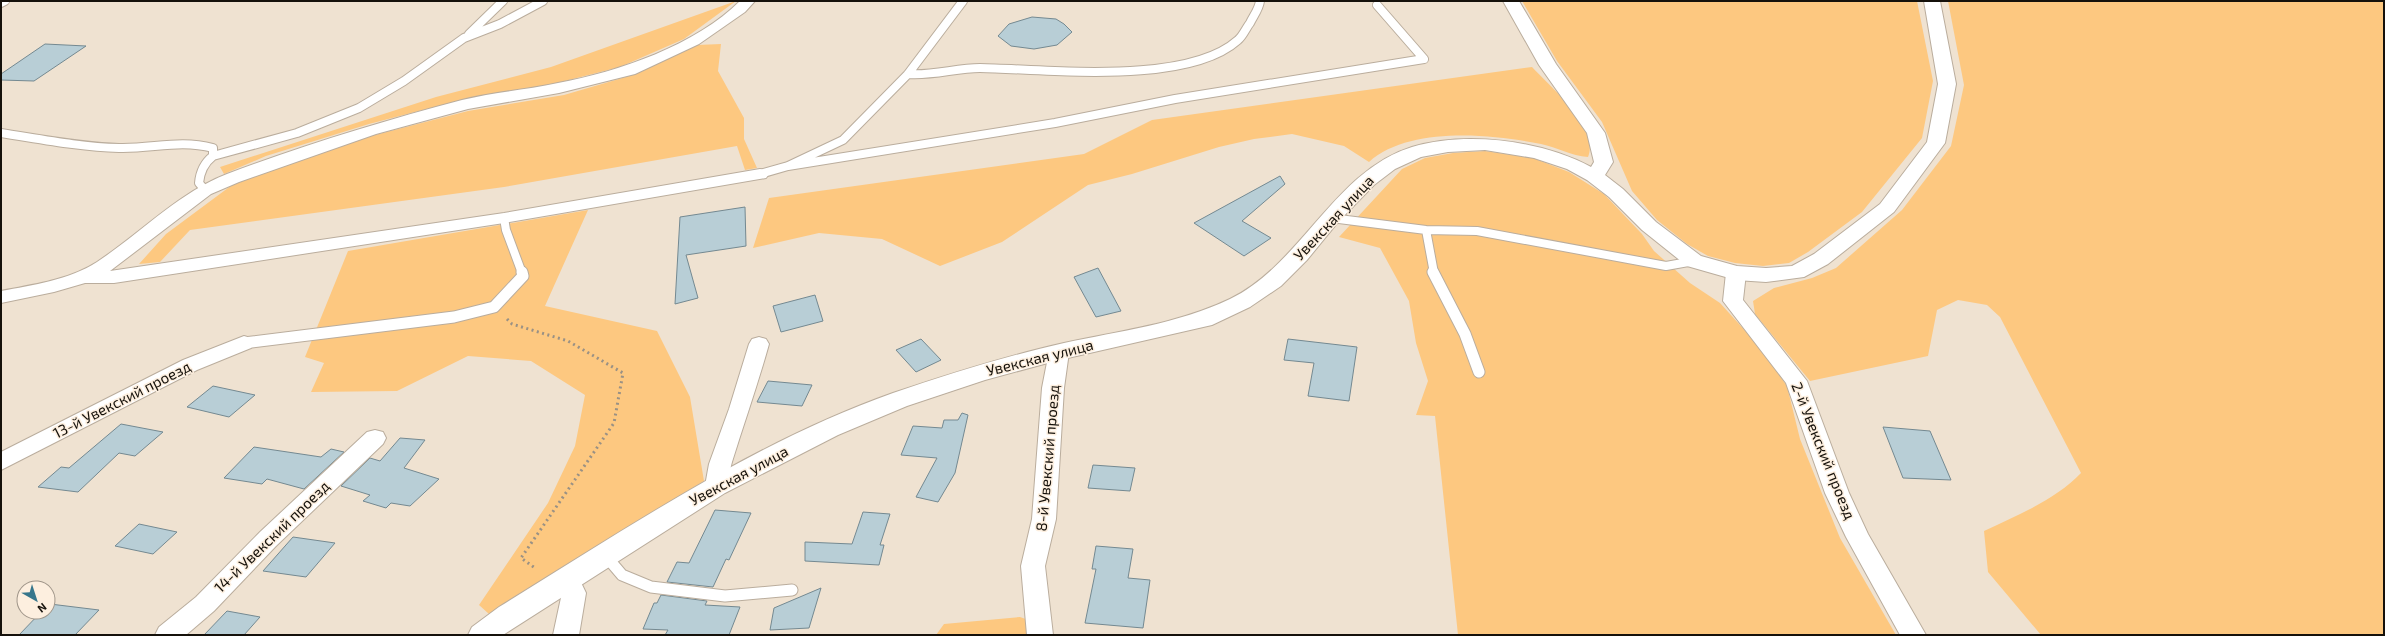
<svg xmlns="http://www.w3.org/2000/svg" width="2385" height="636" font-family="'Exo 2',sans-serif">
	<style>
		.green { fill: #fdc880 }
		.building { fill: #b8ced6; stroke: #748991 }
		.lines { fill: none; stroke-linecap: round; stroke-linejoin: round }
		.lane-far1-casing { stroke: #baad9d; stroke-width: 10 }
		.lane-casing { stroke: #baad9d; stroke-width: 13 }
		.street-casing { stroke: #baad9d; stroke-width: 2 }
		.secondary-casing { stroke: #baad9d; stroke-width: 2 }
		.path { stroke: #9a9184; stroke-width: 3; stroke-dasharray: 2 3.5; stroke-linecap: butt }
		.lane-far1 { stroke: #fff; stroke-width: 8 }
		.lane { stroke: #fff; stroke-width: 11 }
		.street { fill: #fff; fill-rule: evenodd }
		.secondary { fill: #fff; fill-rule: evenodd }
		.labels { text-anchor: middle; stroke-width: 3; stroke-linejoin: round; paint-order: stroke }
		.street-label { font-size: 15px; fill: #15110b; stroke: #fdefdf }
	</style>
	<rect width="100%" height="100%" fill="#efe2d1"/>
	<path class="green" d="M736,1L684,39L620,67L553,84L465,99L369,124L266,156L224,174L220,167L436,97L551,67Z
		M1522,1H1917L1933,81L1922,138L1862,212L1808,252L1789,263L1763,266L1735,263L1708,256L1687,244L1657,220L1632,191L1602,122L1557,61Z
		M1948,1H2384V635H2041L1988,572L1984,531C2018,515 2055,500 2081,473L2000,317L1987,305L1958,300L1937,310L1928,356L1810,381L1755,314L1753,301L1774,288L1812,278L1836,268L1902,210L1951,146L1964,85Z
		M721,44L718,71L744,118V139L757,168L745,170L737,146L504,187L190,230L160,262L139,264L166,234L232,185L271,170L371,136L468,111L564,95L636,74L697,45Z
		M1532,67C1550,86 1600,129 1588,157C1571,156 1557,147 1541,144C1492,134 1409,126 1369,162L1344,146L1292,134L1254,139L1219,147L1132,174L1088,185L1002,242L940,266L882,239L819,233L753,248L769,198L1084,154L1152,120Z
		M1485,151L1533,158L1569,172L1604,194L1642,234L1654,251L1690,283L1720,303L1759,346L1787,386L1800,439L1840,538L1896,635H1458L1435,416L1416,415L1428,381L1416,343L1409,301L1380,248L1339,237L1402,169L1425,158L1453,153Z
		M588,210L545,306L657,331L690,397L704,481L489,614L479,605L548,503L575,446L585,395L531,361L468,356L397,391L311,392L324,363L305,357L348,251Z
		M1020,617L1051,628V635H936L944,624Z"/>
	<path class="building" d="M1032,17L1056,19L1064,24L1072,32L1057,45L1034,49L1011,46L998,36L1009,24Z
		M45,44L86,46L34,81L1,80V74Z
		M1280,176L1285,184L1242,221L1271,238L1244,256L1194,223Z
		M745,207L746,246L686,255L698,298L675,304L680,217Z
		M1098,268L1121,311L1096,317L1074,277Z
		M815,295L823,321L781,332L773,306Z
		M921,339L941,360L916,372L896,350Z
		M1288,339L1357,347L1349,401L1308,396L1314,363L1284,360Z
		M768,381L812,385L802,406L757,402Z
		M213,386L255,395L229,417L187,407Z
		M962,413L968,415L955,473L938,502L916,497L937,458L901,455L913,426L942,428L944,420H958Z
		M121,424L163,432L135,456L119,453L78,492L38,487L61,467L69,468Z
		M1883,427L1930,431L1951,480L1903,478Z
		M400,438L425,440L404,468L439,479L410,506L391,503L386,508L363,501L370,495L341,486L370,458L380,461Z
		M254,447L321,457L331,449L344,452L304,489L267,479L262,484L224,478Z
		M1093,465L1135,468L1130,491L1088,488Z
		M715,510L751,513L729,560L726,559L713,587L667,582L677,562L689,563Z
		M863,512L890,514L880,545H884L879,565L805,561V542L852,544Z
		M139,524L177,532L153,554L115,546Z
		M293,537L335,543L306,577L263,571Z
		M1096,546L1133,549L1128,578L1150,580L1143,628L1085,623L1096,569H1092Z
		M821,588L809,628L770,630L774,608Z
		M661,595L707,601L705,605L740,607L729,635H665L668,630L643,629L654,603H657Z
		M50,604L99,610L75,635H19L41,612H48Z
		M227,611L260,617L244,635H204Z"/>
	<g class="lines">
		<defs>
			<path id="lane-far1" d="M1,3L5,1
				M469,34L503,1
				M908,74C933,76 956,68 980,68C1047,69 1187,86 1238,40C1243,36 1246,28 1250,23C1254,15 1259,9 1260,1
				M1,133C40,139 80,147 119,148C153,149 179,139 213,148V156C204,163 200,172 199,183L205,190
				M213,156L297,133L359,108L404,81L464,38L500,24L543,1
				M788,166L1055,123L1175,99L1424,59L1377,5
				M760,174L788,166L843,140L908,74L963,1
				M504,218L506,230L522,273
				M1331,218L1426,230L1477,231L1666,266L1694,261
				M1426,230L1434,273"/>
			<path id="lane" d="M1433,272L1465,334L1479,372
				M244,343L454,317L494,307L523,276L522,272
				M605,555L622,575L651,587L725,596L792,590"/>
			<path id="street" d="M740,1H755L745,12L699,44L635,74L559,93L468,109L376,134L239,182L211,194L110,271L504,213L760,169L766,170L769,174L766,178L504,223L114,283H85L54,292L1,303V291C33,285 69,280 97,262C141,233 178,193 227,174C304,145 383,121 462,100C494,92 526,90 558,83C618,72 696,45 740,1Z
				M1736,267L1743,269L1746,273L1743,300L1807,381L1849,493L1868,534L1926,635H1900L1846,537L1825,493L1786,383L1723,301L1726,273L1729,269Z
				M244,336L251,338L254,343L251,348L197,370L1,470V452L183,360Z
				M759,337L766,339L769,344C758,384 744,423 732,462C729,472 729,483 724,492L716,495L708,492L705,486L709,464L729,409L749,344L752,339Z
				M1059,345L1066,347L1069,352L1064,388L1056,519L1045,566L1053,635H1027L1021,566L1032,519L1042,388L1049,352L1052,347Z
				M375,430L383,432L386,438L383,444L276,546L214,611L186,635H155L159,627L196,597L260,532L367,432Z
				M567,569L576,572L586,593L579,635H553L562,593L555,579L558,572Z"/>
			<path id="secondary" d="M1503,1H1519L1556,64L1605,133L1613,162L1605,175L1623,189L1656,222L1701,256L1737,266L1766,268L1792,266L1814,254L1880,204L1927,142L1938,84L1924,1H1940L1956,84L1945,143L1894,212L1828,264L1804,277L1766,282L1736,280L1687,266L1642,230L1609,197L1587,180L1567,169L1534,158L1485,150L1448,152L1421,157L1395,169L1374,185L1338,222L1307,260L1281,286L1250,307L1212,325L1059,360L985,380L907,406L838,435L725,493L503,635H468L472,627L499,607C626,529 752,443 893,393C949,374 1006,356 1064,343C1119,331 1178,324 1230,299C1302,264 1334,171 1412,147C1466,131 1541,140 1591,167L1594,162L1587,133L1539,65Z"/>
		</defs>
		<use href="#lane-far1" class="lane-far1-casing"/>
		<use href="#lane" class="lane-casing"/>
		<use href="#street" class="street-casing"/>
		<use href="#secondary" class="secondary-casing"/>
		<path class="path" d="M507,319L512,324L568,341L623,373L614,423L521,558L535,568"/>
		<use href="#lane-far1" class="lane-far1"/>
		<use href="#lane" class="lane"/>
		<use href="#street" class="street"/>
		<use href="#secondary" class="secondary"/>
	</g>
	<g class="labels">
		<g class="street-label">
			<text transform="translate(1334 218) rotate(-47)" y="5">Увекская улица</text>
			<text transform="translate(1040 358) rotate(-14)" y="5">Увекская улица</text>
			<text transform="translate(122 400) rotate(-27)" y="5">13-й Увекский проезд</text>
			<text transform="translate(1823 451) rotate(68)" y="5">2-й Увекский проезд</text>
			<text transform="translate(1048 458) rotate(-85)" y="5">8-й Увекский проезд</text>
			<text transform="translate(739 476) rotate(-28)" y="5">Увекская улица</text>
			<text transform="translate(272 537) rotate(-44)" y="5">14-й Увекский проезд</text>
		</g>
	</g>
	<rect width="2385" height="636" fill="none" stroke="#15110b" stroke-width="4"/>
	<g transform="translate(36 600) rotate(141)"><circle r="19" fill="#fdefdf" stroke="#a0968a"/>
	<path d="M0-3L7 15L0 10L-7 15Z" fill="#37768b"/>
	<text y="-6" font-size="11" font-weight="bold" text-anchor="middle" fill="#15110b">N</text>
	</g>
</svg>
